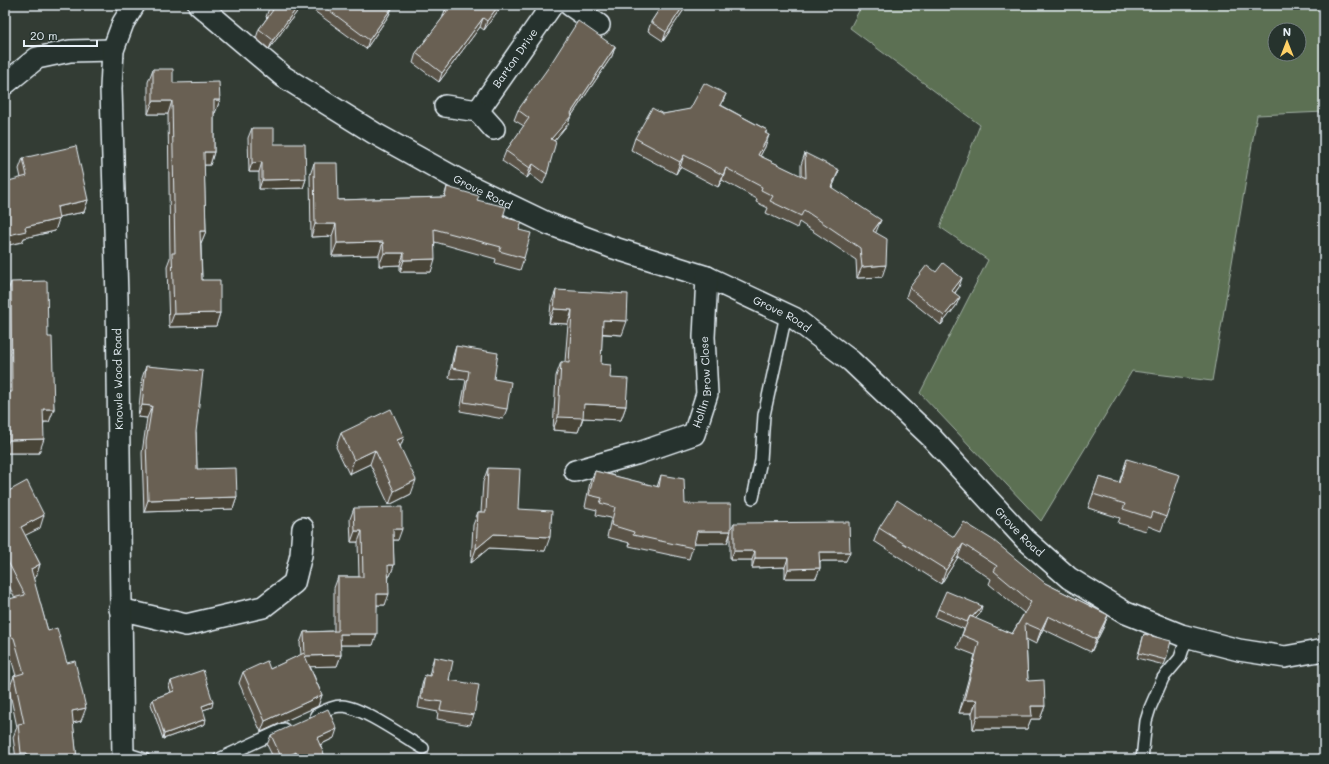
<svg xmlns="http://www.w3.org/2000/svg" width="1329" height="764" font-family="Mali,sans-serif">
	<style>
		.green { fill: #5b6f52; stroke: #a2b0a5; fill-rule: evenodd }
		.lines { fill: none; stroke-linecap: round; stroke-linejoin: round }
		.service-casing { stroke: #e8f1f8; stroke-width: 14 }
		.minor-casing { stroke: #e8f1f8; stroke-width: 24 }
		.service { stroke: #26332d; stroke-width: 11 }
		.minor { stroke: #26332d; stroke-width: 21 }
		.wall { fill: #5a5347; stroke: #e8f1f8 }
		.shaded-wall { fill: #4a4439; stroke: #e8f1f8 }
		.building { fill: #696152; stroke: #e8f1f8 }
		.labels { text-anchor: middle; stroke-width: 3; stroke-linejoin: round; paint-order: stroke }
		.street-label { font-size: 11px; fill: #e8f1f8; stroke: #26332d }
	</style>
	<rect width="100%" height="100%" fill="#333c34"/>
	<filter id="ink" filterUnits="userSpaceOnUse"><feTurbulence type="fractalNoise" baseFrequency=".025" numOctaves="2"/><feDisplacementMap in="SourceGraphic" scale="8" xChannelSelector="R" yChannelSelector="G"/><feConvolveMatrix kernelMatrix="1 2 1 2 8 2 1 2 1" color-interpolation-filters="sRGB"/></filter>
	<g filter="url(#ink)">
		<path class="green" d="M862,5H1324V112L1257,115L1212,381L1132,371L1041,521L920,393L988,260L940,227L980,125L850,28ZM1275,30H1299V54H1275Z"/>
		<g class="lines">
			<defs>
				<path id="service" d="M753,498L761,460L764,415L786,315
					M316,715C323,711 333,706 342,706C362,707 404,737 423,748
					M122,752L144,759
					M219,759L284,729
					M1142,759L1146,721L1150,708L1163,678L1180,658L1187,637"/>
				<g id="minor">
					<path id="s1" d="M199,5L284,77L374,133L466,184L549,224L611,247L707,277L794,318L851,361L931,437L1025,539L1069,578L1126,613L1181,635L1239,650L1285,657L1324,650"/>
					<path d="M570,5L599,25"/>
					<path d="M5,84L37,58L70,51L113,50"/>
					<path id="s2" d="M445,106L478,111L552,5"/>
					<path d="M478,111L494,129"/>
					<path id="s3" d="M575,471L636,454L694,434L707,394L704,337L707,277"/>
					<path d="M120,609L186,625L263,607L294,583L301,555L303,528"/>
					<path d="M123,759L117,298L111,88L113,50L123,23L134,5"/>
				</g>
			</defs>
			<use href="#service" class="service-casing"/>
			<use href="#minor" class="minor-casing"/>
			<use href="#service" class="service"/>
			<use href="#minor" class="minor"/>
		</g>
		<path class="wall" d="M302,5L269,49L256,38L259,29L267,18L266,17L269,8Z
			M306,5H390L393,6L389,15L366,49Z
			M449,5H502L484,30L480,27L439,82L413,63L416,53L442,19L445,10Z
			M658,5H687L663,41L648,31L651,22L661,7Z
			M615,47L612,56L570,118L568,124L554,141L547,174L543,184L530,174L527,178L502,161L506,151L524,126L514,120L518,110Z
			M153,69L173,83L220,100L215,113H214V152L210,165H204L206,231L201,243L202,280L220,313L216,326L169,327L167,266L170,258L168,114H148V82Z
			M721,105L767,130L766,133L765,147L760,156L801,176V165L805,153L835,181L832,188L876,233L882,277L857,278L856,260L799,222L797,228L766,213L768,208L756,202L757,199L722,180L718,187L680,167L676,174L631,150L635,138L663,114Z
			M252,128L274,144L306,179L303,188L259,189V172H249L248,138Z
			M23,158L88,200L84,212L59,217L55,231L24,238L22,242L21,178L19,169Z
			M314,163L338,200L444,197L447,187L477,200L503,217L519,230L524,258L520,270L495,263L496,259L435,242L431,272H400V265L379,266V255L332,256V236L311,237L310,175Z
			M936,272L959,287L955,293L956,306L941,325L906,297L909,288Z
			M11,282L48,337L54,409L49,422H44L39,453H5V401L7,396L6,296Z
			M556,290L622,335L602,334L601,364L610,378L626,406L621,420L583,418L578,432L553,430L556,376L561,362H565L568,324L549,323L551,304Z
			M456,346L494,379L507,409L503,419L460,411L466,380L449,378L453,356Z
			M146,366L196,432L197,469L237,497L233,509L144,512L142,453L147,418L138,417L142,378Z
			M341,433L404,437L400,446L411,494L389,505L370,464L349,474L336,447Z
			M1127,459L1166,517L1161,531L1148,526L1146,531L1118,523L1120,518L1088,508L1099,477L1119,483Z
			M488,468L518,509L545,551L489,548L471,563L473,525L478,512H481L483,482Z
			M595,471L657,487L661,475L685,504L731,529L734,523L846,561H820V568L816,578H785V567L752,568V560H730V535L727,543H694L689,559L629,546L630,543L607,537L611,518L596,515L597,510L585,507L590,482Z
			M5,493L40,528L25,535L40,564L36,577L33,578L48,631L81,721L73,723L77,759H16L13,737L17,727L9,689L14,676H16L9,651L5,649V600L15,598L5,578Z
			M354,508L398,540H393L394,565L390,576H389L385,605H377L373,645H340L341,655L337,666H310L322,695L318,706L261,732L239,683L243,672L270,669L301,655L300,643L304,632L334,631V588L338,577H359L358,542H351L350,519Z
			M879,528L954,537L1108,615L1103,628L1091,652L1043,629L1036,644L1026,639L1028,681L1045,706L1040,719H1031L1027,729H973L972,713H959L975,655L957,648L964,629L935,617L938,609L980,614L975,619L1012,634L1024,613L989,584L991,579L958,557L941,584L874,541Z
			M1144,634L1166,660L1164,665L1137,658Z
			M434,657L474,715L470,725L437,719L438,712L418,708L422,685L425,675L429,676L431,667Z
			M171,681L212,707L203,710L205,724L163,739L151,704L153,699L171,692L169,686Z
			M271,735L334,738L320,745L326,759H274L267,745Z"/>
		<path class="shaded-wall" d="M299,5H302L269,49L273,40Z
			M499,5H502L484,30L487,21Z
			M684,5H687L663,41L666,32Z
			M393,6L389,15L366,49L369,40Z
			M483,18L480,27L439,82L442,73Z
			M615,47L612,56L570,118L568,124L547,149L551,139L571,113Z
			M726,94L721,106L720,105Z
			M214,100H220L215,113H209Z
			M153,101H172L168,114H148Z
			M769,135L765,147L754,167L758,155Z
			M204,152H214L210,165H200Z
			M684,155L680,167L676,174L680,162Z
			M262,162L259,172H249L252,163Z
			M533,164L530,174L527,178L530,168Z
			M726,168L722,180L718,187L723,175Z
			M839,170L835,181L826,199L831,187Z
			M306,179L303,188L259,189L262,180Z
			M88,200L84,212L53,218L57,207Z
			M59,219L55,231L24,238L22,242L5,246V236L25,227Z
			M881,220L876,232L869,243L873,231Z
			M315,224H336L332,236L311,237Z
			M200,231H206L201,243H196Z
			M383,242L379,255L332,256L337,243Z
			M384,253H404L400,265L379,266Z
			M435,259L431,272H400L404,260Z
			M886,265L882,277L857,278L862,267Z
			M962,278L959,287L949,300L952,291Z
			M960,297L956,306L941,325L944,316Z
			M554,309L572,310L568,324L549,323Z
			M220,313L216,326L169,327L174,314Z
			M603,320L627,321L622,335L598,333Z
			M584,404L626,406L621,420L583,418L578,432L553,430L558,417Z
			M142,405L152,406L147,418L138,417Z
			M43,409H54L49,422H38Z
			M404,437L399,450L397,440Z
			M44,439L39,453H5V451L9,440Z
			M375,450L370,464L349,474L354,460Z
			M416,480L411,494L389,505L394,491Z
			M237,497L233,509L144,512L148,500Z
			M44,515L40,528L16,540L21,527Z
			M393,529H402L398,540H389Z
			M355,531H362L358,542H351Z
			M697,531H731L727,543H692Z
			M494,534L550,537L545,551L489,548L471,563L476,549Z
			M963,544L958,557L941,584L946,570Z
			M734,551H755L752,560H730Z
			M819,552H850L846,561H816Z
			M755,558H788L785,567L752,568Z
			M40,564L36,577L26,582L31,569Z
			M388,565H394L390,576H384Z
			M820,568L816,578H785L788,569Z
			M377,594H389L385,605H373Z
			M982,606L980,614L965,629L968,622Z
			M1108,615L1103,628L1091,652L1096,639Z
			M1048,616L1043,629L1036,644L1041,630Z
			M340,634H377L373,645H336Z
			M341,655L337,666L301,667L305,656Z
			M322,695L318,706L261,732L265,721Z
			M964,700H977L972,713H959Z
			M213,702L212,707L200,711L202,706Z
			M1031,706H1045L1040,719H1031L1027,729H973L977,716Z
			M86,708L81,721L68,724L72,711Z
			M206,719L205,724L163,739L164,734Z
			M337,729L334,738L313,748L317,738Z
			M296,752L294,759H282Z
			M21,753H27L25,759H19Z"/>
		<path class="building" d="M272,5H299L273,40L259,29L273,10L269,8Z
			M322,5H390L393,6L369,40Z
			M449,5H499L487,21L483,18L442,73L416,53L447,12L445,10Z
			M662,5H684L666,32L651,22Z
			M578,21L615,47L571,113L572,115L551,139L556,142L547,174L533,164L530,168L506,151L529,118L518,110L548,68Z
			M153,69H173V83L219,82L220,100H214V152H204L206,231H200L202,280H220V313L174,314L172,253H175L172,101H153Z
			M704,83L726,94L720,105L767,130L765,133L769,135L758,155L806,178L805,153L839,170L831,187L881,220L873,231L887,239L886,265L862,267L860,248L804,210L801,216L770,201L773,196L761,190L762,187L726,168L723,175L684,155L680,162L635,138L652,108L663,114L690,109Z
			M252,128H274V144H305L306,179L262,180V162L252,163Z
			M76,146L88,200L57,207L59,219L25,227L26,231L5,236V182L27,176L23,158Z
			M314,163H337L338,200L445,197L447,187L479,196L477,200L506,207L503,217L522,222L519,230L531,233L524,258L499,251L501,247L434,229L435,259L404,260V253H384L383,242L337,243L336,224H315Z
			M943,263L962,278L952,291L960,297L944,316L909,288L927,265L936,272Z
			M47,281L48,337H52L54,409H43L44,439L9,440L8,392H12L11,282Z
			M556,290L628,294L627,321L603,320L601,364L611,365L610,378L628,379L626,406L584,404L583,418L558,417L561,362L569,363L572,310L554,309Z
			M456,346L498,353L494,379L511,382L507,409L464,402L469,371L452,368Z
			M146,366L203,371L196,432L197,469L236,468L237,497L148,500L146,442L152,406L142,405Z
			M391,409L404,437L397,440L416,480L394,491L375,450L354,460L341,433Z
			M1127,459L1180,475L1166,517L1153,512L1151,518L1123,509L1125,504L1093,494L1099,477L1120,483Z
			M488,468L520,469L518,509L552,511L550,537L494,534L476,549L478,512H486Z
			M595,471L659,487L661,475L684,479L685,504H731V531H697L693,548L633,535L634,532L611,525L615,507L600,503L602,498L589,495Z
			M27,481L44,515L21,527L40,564L31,569L48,631L57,628L67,663L75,661L86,708L72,711L77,759H28L27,753H21L18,724L24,723L14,676L24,673L14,638L5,633V600L25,595L5,556V493Z
			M897,500L954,537L964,522L993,540L1045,583L1108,615L1096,639L1048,616L1041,630L1025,623L1028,681L1044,680L1045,706H1031L1032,716H977V700H964L979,642L962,635L970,616L1012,634L1031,602L994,571L997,566L963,544L946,570L879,528Z
			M402,507V529H393L394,565H388L389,594H377V634H340L341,655L305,656L322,695L265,721L243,672L267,661L270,669L304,653L305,655L304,632L338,631V577H363L362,531H355L354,508Z
			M849,522L850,552H819L820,568L788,569V558H755V551H734V523Z
			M946,591L982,606L972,617L970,616L967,622L938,609Z
			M1144,634L1171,641L1166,660L1139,653Z
			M434,657L453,661L449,680L479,685L474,715L440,710L442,702L421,699L425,675L431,676Z
			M203,670L213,702L202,706L206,719L164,734L153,699L174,691L171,681Z
			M328,709L337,729L317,738L326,759H300L296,752L282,759L271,735Z
			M461,754L485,758V759H461Z
			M247,756L252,759H244Z
			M394,756V759H381Z"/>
	</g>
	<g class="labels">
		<g class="street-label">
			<text dy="4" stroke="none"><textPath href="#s2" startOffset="98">Barton Drive</textPath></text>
			<text dy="4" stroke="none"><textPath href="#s1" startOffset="341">Grove Road</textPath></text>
			<text dy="4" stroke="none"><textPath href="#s1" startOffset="665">Grove Road</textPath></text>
			<text transform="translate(118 379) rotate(-91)" y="4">Knowle Wood Road</text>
			<text dy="4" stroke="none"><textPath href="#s3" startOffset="178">Hollin Brow Close</textPath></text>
			<text dy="4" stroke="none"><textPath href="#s1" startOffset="989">Grove Road</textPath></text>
		</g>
	</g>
	<rect width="1329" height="764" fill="none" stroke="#26332d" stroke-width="20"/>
	<rect x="10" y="10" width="1309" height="744" fill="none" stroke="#e8f1f8" stroke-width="1.5" filter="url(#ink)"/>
	<g transform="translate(1287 42)"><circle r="19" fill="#26332d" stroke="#747f7e"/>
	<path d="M0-3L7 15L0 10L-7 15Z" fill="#ffd166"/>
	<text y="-6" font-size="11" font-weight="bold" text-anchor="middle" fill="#e8f1f8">N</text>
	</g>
	<path d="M24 40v6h73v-6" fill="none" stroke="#e8f1f8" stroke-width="2"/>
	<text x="30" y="40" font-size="12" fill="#e8f1f8" stroke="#26332d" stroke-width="3" paint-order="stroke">20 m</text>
</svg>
